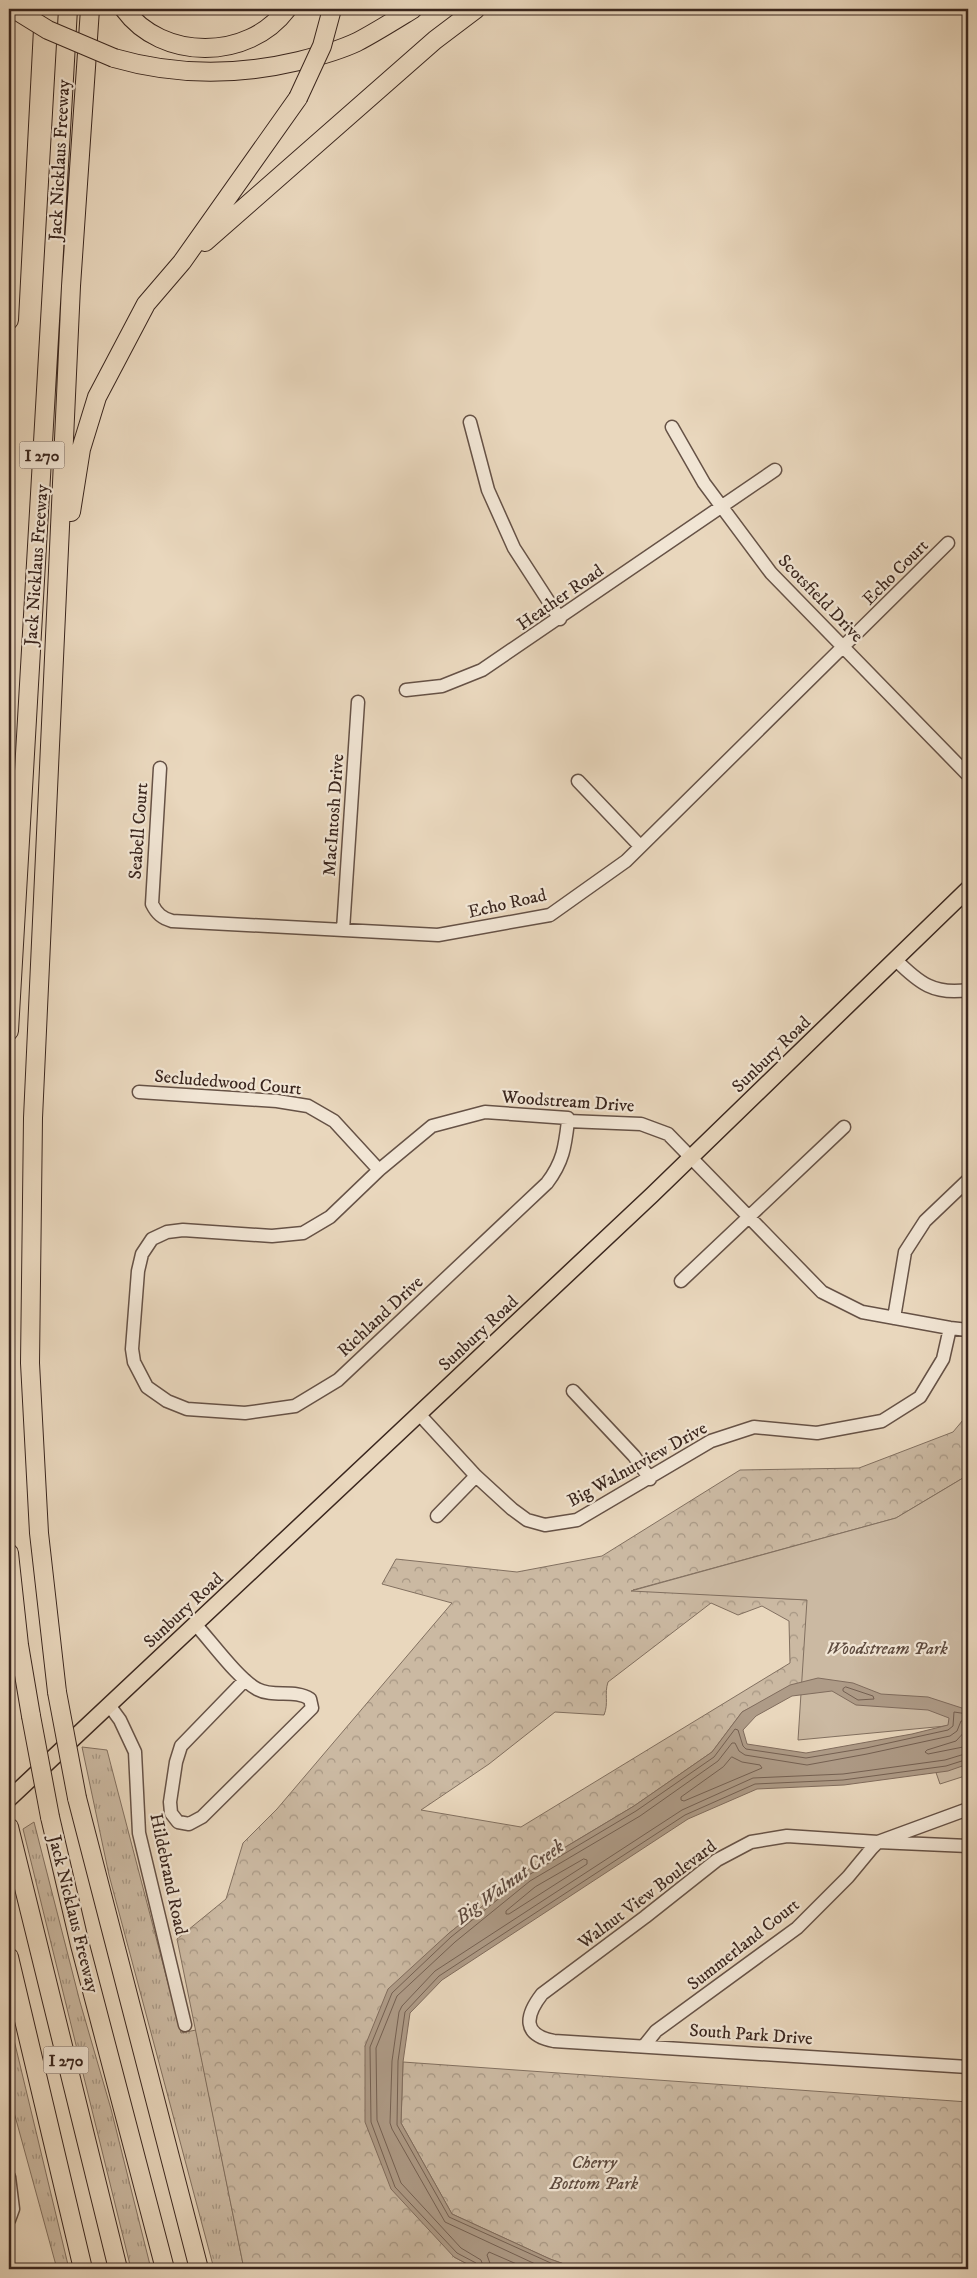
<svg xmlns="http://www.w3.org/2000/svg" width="977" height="2278" font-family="'IM FELL DW Pica',serif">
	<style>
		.grass { fill: url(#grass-tufts); stroke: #827060 }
		.forest { fill: url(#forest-crowns); stroke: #827060; fill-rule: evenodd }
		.park { fill: #cbb9a2; stroke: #827060 }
		.water { fill: #ae9b87; stroke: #806c5d; fill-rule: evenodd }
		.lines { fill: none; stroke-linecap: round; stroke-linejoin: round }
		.shore { stroke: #746052; stroke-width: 1 }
		.minor-casing { stroke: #665246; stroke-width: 15 }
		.major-casing { stroke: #3a261e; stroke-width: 18 }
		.highway-casing { stroke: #3a261e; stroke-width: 20 }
		.minor { stroke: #f1e5d4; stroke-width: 12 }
		.major { stroke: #e9d7bd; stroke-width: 15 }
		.highway { stroke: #e9d7bd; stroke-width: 18 }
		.highway-bridge-casing { stroke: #3a261e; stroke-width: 20; stroke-linecap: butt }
		.highway-bridge { stroke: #e9d7bd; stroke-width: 18 }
		.labels { text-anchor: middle; stroke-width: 4.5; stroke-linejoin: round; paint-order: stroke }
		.shield { fill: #f1e5d4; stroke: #715f55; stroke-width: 1 }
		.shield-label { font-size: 16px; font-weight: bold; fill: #3a261e }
		.street-label { font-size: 18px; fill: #3a261e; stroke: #f1e5d4 }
		.park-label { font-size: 18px; font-style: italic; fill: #5e4b3f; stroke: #f1e5d4 }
		.water-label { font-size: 19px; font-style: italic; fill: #5d493e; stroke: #f1e5d4 }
	</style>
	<defs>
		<pattern id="grass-tufts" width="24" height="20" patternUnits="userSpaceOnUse" patternTransform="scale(1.25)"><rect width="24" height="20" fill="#cbb9a2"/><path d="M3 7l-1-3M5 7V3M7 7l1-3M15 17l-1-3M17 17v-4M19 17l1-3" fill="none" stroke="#a69683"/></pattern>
		<pattern id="forest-crowns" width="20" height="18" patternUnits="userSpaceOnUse" patternTransform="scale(1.25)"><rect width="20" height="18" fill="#cbb9a2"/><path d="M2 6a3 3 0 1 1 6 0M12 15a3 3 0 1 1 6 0" fill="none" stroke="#a69683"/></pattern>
	</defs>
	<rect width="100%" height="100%" fill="#e9d7bd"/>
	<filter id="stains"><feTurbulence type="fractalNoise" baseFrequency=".004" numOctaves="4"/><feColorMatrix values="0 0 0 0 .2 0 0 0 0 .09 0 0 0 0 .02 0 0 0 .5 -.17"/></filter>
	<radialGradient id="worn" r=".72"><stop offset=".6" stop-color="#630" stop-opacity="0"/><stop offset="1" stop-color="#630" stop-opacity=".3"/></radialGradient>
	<path class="grass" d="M82,1747L107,1750L181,2033L196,2030L244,2269H214L109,1875Z
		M34,1822L80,2002L111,2109L151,2269H131L23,1829Z
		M9,2019L69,2269H57L9,2094Z"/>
	<path class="forest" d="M968,1414V1475L896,1518L633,1590L808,1600L803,1682L742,1712L712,1752L634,1806L537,1864L448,1934L365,2046L454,2257L477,2269H244L177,1939L226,1899L243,1843L277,1809L452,1603L382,1584L396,1559L517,1572L602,1556L740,1470L859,1468L953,1432ZM711,1603L738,1615L762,1606L789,1621L790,1663L521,1827L421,1810L489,1764L555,1712L604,1715C609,1703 604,1694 608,1682Z
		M403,2062L968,2102V2269H689L666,2265L654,2269H578L550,2259L452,2214L401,2123Z"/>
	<path class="park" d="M968,1475V1775L940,1784L925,1741L946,1726L798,1740L807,1600L631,1591L896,1518Z"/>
	<path class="water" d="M818,1678L853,1683L881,1694L928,1697L968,1710V1764L948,1771L844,1785L757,1789L688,1819L442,1980L410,2013L403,2062L401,2123L452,2214L550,2259L578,2269H477L454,2257L391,2189L365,2122V2046L388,1989L448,1934L524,1872L634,1806L712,1752L742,1712L790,1685ZM832,1691L856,1705L928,1710L949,1718L948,1725L912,1734L806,1753L747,1744L743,1730L756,1716L792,1696Z"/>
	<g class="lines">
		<path class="shore" d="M846,1687L873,1696L874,1699L858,1700L843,1691V1689Z
			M968,1728L956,1741L927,1750L925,1752L928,1754L968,1746
			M732,1757L742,1762L760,1765L762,1768L684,1801L681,1800V1797L723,1767Z
			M584,1859L587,1860V1864L509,1914H506V1911L535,1887Z
			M478,2269L476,2263L457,2253L395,2187L371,2122L370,2047L392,1993L451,1937L527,1876L636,1811L714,1757L735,1729L738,1730L743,1746L746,1749L806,1758L866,1748L948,1730L953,1726L954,1712L968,1714
			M484,2269L481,2260L461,2248L401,2183L377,2120L376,2048L397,1996L455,1942L530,1881L640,1816L718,1761L732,1743H735L739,1751L745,1755L807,1765L867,1754L950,1736L957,1731L961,1721H968
			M492,2269L487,2255L489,2252L528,2269
			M546,2269L445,2222L392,2129L390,2123L392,2061L399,2012L402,2006L435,1971L682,1810L753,1778L843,1774L945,1760L968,1753
			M564,2269L449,2217L397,2125L398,2061L405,2012L439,1976L685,1815L755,1784L843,1780L946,1766L968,1759"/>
		<defs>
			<path id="minor" d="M470,422L488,490L514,548L560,619
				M672,427L704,483L771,573L968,775
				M406,690L442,686L482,670L775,470
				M160,768L152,904C157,914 162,918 172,921L438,935L550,915L626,861L948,543
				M578,781L640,846
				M343,930L358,702
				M896,960C919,983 934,995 968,990
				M139,1092L277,1101L308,1106L334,1121L379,1170
				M568,1121C565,1147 563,1162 547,1183L338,1380L295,1406L245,1413L187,1409L167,1401L147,1387L134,1362L132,1349L138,1271L142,1254L152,1239L167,1232L183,1230L272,1236L303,1233L330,1217L379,1170L432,1126L485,1112L568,1118V1121L641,1124L668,1134L822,1292L862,1312L950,1328L968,1330
				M681,1281L844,1127
				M894,1318L905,1252L925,1221L968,1180
				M573,1391L634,1456L650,1479
				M419,1414L476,1476L512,1509L527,1520L545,1525L577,1520L711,1441L754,1427L817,1433L882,1421L920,1397L943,1359L950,1328
				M437,1516L476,1476
				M195,1624C211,1641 238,1679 257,1689C273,1698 295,1689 310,1699L312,1708L202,1817L189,1824L178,1822L171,1813L170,1802L176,1762L181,1746L245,1680
				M109,1705L120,1720L135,1752L139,1833L185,2025
				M968,1809L878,1842L787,1836L751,1842L717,1860L645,1917L542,1994C525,2016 522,2035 554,2041L968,2067
				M644,2046L656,2031L797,1928L848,1877L872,1848L878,1842L968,1846
				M9,2177L13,2209L9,2220"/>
			<path id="major" d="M9,1799L652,1195L968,889"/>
			<path id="highway" d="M124,9C162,61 248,61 287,9
				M9,50L14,9
				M114,58C176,76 236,76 299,61C319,56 338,51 357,42C376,32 395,20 413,9
				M205,242L435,40L476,9
				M9,320L25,9
				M71,512L81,449L97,397L146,304L182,262L298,98
				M9,1031L68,9
				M9,1553L19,1645L31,1716
				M57,1692L39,1533L30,1363L33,1118L71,286L90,9
				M77,1798L199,2269
				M50,1817L80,1945L165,2269
				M9,1827L118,2269
				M9,1957L83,2269"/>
		</defs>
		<use href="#minor" class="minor-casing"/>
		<use href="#major" class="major-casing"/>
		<use href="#highway" class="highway-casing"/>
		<use href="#minor" class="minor"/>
		<use href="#major" class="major"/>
		<use href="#highway" class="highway"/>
		<defs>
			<path id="highway-bridge" d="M14,9L48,30L114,58
				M298,98L322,46L332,9
				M57,1692L77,1798
				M31,1716L50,1817"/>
		</defs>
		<use href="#highway-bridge" class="highway-bridge-casing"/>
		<use href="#highway-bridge" class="highway-bridge"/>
	</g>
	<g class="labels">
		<g class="shield">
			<rect x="19.5" y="441.5" width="45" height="27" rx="4"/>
			<rect x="43.5" y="2046.5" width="45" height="27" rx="4"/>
		</g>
		<g class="shield-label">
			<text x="42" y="461">I 270</text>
			<text x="66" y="2066">I 270</text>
		</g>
		<g class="street-label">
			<text transform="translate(59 160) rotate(-87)" y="6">Jack Nicklaus Freeway</text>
			<text transform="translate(36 565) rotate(-86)" y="6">Jack Nicklaus Freeway</text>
			<text transform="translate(895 572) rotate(-45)" y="6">Echo Court</text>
			<text transform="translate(560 597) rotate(-35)" y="6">Heather Road</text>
			<text transform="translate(821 598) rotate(46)" y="6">Scotsfield Drive</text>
			<text transform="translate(333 815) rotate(-86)" y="6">MacIntosh Drive</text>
			<text transform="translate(138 831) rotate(-86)" y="6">Seabell Court</text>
			<text transform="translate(507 903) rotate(-13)" y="6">Echo Road</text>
			<text transform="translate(771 1054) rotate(-44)" y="6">Sunbury Road</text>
			<text transform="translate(228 1082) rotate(5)" y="6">Secludedwood Court</text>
			<text transform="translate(568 1101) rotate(4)" y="6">Woodstream Drive</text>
			<text transform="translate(380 1316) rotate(-43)" y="6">Richland Drive</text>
			<text transform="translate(478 1333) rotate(-43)" y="6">Sunbury Road</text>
			<text transform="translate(637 1464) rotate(-29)" y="6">Big Walnutview Drive</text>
			<text transform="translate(183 1610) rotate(-43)" y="6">Sunbury Road</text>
			<text transform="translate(169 1874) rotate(78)" y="6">Hildebrand Road</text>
			<text transform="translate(647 1894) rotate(-37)" y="6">Walnut View Boulevard</text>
			<text transform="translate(74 1914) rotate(76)" y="6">Jack Nicklaus Freeway</text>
			<text transform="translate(743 1944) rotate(-38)" y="6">Summerland Court</text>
			<text transform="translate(751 2034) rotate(4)" y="6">South Park Drive</text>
		</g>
		<g class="park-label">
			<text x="887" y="1654">Woodstream Park</text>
			<text x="594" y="2168">Cherry<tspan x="594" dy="21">Bottom Park</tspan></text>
		</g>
		<g class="water-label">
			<text transform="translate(509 1881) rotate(-36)" y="7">Big Walnut Creek</text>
		</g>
	</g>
	<rect width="977" height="2278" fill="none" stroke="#e9d7bd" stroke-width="30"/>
	<rect x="10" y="10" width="957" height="2258" fill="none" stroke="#3a261e" stroke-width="2.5"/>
	<rect x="15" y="15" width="947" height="2248" fill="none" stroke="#3a261e"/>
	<rect width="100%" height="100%" filter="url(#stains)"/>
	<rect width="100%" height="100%" fill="url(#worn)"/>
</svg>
